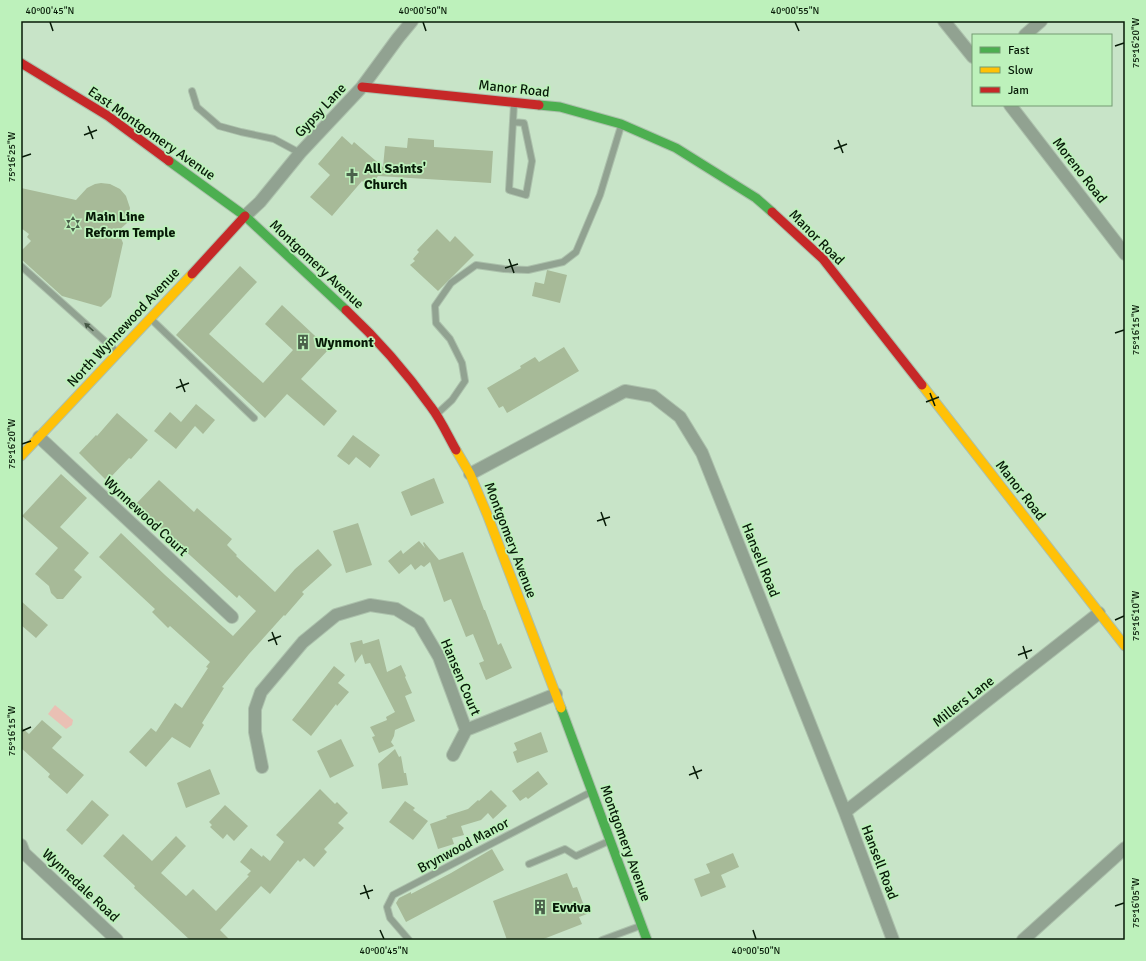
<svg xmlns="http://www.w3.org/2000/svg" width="1146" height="961" font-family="Signika,sans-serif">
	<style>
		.water { fill: #eac0b4 }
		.building { fill: #a7ba98 }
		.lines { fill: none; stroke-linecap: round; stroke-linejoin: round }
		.lane-casing { stroke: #acc1ac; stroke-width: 8 }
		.street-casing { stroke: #acc1ac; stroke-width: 14 }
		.fast-casing { stroke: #acc1ac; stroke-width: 11 }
		.slow-casing { stroke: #acc1ac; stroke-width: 11 }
		.jam-casing { stroke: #acc1ac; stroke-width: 11 }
		.lane { stroke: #91a291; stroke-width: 6 }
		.street { stroke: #91a291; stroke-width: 12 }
		.fast { stroke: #4caf50; stroke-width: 9 }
		.slow { stroke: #ffc107; stroke-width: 9 }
		.jam { stroke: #c62828; stroke-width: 9 }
		.oneway { fill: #455745 }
		.ticks { fill: none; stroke: #071a07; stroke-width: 1.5 }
		.labels { text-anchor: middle; stroke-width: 3.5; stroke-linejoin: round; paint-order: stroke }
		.street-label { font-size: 14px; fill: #071a07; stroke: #bdf1bb }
		.poi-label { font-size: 14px; font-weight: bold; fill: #071a07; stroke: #bdf1bb; text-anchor: start }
		.neatline { fill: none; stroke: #071a07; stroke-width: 1.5 }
		.ticks-label { font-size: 10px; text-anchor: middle; fill: #071a07 }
	</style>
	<rect width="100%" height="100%" fill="#c8e4c8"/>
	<path class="water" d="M55,705L73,720L72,725L66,729L48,714Z"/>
	<path class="building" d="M342,136L352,145L354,142L383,167L385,146L407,148L408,138L434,140V147L493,151L491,183L378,176L369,187L362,181L332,216L310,197L330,175L318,164Z
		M101,183L110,184L120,189L126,196L130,208L127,223L118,231L123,243L111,297L101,307L62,296L21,259V251L31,241L27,237L29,234L21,228V188L76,200L87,188L95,184Z
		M437,229L450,242L455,236L474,255L438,291L410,265L415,261L413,259L419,252L417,250Z
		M240,266L257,282L209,334L263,383L293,350L265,324L282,305L329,349L301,379L337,411L324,426L287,394L265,418L176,335Z
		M547,270L567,275L560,303L532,296L535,282L544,284Z
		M564,347L579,371L507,413L503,406L499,408L487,388L521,368L520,366L535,357L539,362Z
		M196,404L215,420L203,434L195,426L176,449L154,431L170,412L181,422Z
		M117,413L148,440L131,459L129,458L107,481L79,453L96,435L97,436Z
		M353,435L380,455L370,468L356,457L349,465L337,456Z
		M61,474L87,498L60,527L89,553L74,570L82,577L63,599H57L51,593L49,586L35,574L58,548L22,516Z
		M434,478L444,503L411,516L401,492Z
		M159,480L194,512L197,508L232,539L227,545L237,555L236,556L275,592L295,569L318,549L332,565L302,592L304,594L285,616L284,615L249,654L222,687L224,688L202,723L204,725L190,748L172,737L146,767L129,752L151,728L156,732L175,703L182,708L208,668L206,667L210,662L170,626L168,628L152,612L155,609L99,557L121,533L165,575L233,636L256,611L239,595L237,598L135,505Z
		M358,523L372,565L346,573L333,531Z
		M419,541L425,548L423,543L424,542L439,560L463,552L484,610H485L498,645L501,643L512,668L486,680L479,663L484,661L473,634L466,637L451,599L444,602L430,562L424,567L421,565L415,570L411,564L399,574L388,561L401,550L403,554Z
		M21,601L48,625L36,638L21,625Z
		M379,639L387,672L401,665L406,676L405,677L412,693L405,696L415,721L395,730L394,736L391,742L394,746L379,753L372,737L375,736L370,727L387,720L386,717L395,712L370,663L365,664L362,654L355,663L350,643L362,640L363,644Z
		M334,666L345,675L338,683L349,692L337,706L336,704L311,736L292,720Z
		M42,720L62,737L52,748L84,775L67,794L48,777L50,774L21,748V727L29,734Z
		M541,732L548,752L517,763L513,752L517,750L514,743Z
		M341,739L354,766L330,778L317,751Z
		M395,749L399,757L401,756L404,773H406L408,785L382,789L378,764Z
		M210,769L220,794L186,808L177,783Z
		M538,771L548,784L528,799L526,797L520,801L512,791Z
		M320,789L335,804L337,802L348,813L338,823L344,828L324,849L327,852L314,867L304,858L300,862L298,860L270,894L261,886L220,930L230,940H190L134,888L135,886L103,856L123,834L152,861L176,836L186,846L161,873L186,896L193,889L216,911L249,876L247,875L251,871L240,862L251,848L262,857L263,855L270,861L284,842L276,835Z
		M491,790L507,806L493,819L488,813L481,820L461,826L464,835L452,838L454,844L438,849L430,824L447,818L446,816L468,809L478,800L479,801Z
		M92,800L109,815L82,845L66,830Z
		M405,801L415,808L413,810L428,821L413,840L389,822Z
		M225,805L248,826L234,841L227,834L223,839L210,827L212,825L209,822Z
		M492,849L504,870L406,922L396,903L399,898L411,892V894L451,873Z
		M733,853L739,867L721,875L726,887L701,897L694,879L710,873L706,864Z
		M567,873L573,888L577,887L587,914L579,917L582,924L541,940H507L493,901Z"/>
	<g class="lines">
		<defs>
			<path id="lane" d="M192,91L197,107L219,126L241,132L274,139L300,153
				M513,122L524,123L532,161L526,195L509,190L514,104
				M21,266L117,352
				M152,320L254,418
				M439,412L452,400L465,381L462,363L450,339L436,323L435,306L451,283L476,265L504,269L528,270L563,262L576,252L600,195L621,126
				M529,864L565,849L576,856L609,841
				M409,940L390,918L387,907L393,895L589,793
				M602,940L640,926"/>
			<path id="street" d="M944,21L973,57
				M1025,35L1041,21
				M1010,105L1125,254
				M245,216L260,202L300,153L362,87L398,38L412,21
				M39,437L232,617
				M470,474L625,391L653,396L680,417L702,453L845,812L893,940
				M453,755L466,730
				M262,767L255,732V709L261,692L303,642L336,615L370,605L396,609L419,623L439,657L466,730L556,694
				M845,812L1099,613
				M21,845L24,853L117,940
				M1023,940L1125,848"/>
			<path id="fast" d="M539,105L560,107L621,124L676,148L756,198L772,212
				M169,161L245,216L346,310
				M561,708L647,940"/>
			<path id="slow" d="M922,385L1125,646
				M456,450L470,474L487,514L561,708
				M21,456L192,274"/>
			<path id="jam" d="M21,63L108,116L169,161
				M362,87L539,105
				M772,212L823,259L922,385
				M192,274L245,216
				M346,310C377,339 406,372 431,407C441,420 448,436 456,450"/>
		</defs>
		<use href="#lane" class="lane-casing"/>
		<use href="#street" class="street-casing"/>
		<use href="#fast" class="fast-casing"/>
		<use href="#slow" class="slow-casing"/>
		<use href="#jam" class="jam-casing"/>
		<use href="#lane" class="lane"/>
		<use href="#street" class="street"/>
		<use href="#fast" class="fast"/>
		<use href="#slow" class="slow"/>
		<use href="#jam" class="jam"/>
	</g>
	<defs><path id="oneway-solid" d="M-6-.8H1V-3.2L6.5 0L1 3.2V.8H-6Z"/></defs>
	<use class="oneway" href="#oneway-solid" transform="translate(89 327) rotate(-138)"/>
	<path class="ticks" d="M50,22L53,31M423,22L426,31M795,22L799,31M1115,46L1124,43M88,126L93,139M84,135L97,130M838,140L843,153M834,149L847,144M22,157L31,154M509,259L514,273M505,268L518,264M1115,333L1124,330M180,379L185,392M176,388L189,383M930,393L935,406M926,402L939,397M22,444L31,441M601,512L606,526M597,521L610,517M1115,620L1124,616M272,632L277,645M268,641L281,636M1023,646L1027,659M1018,655L1032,650M22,731L31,727M693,766L698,779M689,775L702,770M364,885L369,899M360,894L373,890M1115,906L1124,903M380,930L384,939M753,930L756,939"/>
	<defs>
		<symbol id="church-bare" viewBox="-9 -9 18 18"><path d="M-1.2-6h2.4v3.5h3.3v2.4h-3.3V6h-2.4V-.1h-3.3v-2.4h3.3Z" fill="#4b614b" stroke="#bdf1bb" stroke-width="2.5" paint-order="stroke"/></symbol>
		<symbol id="synagogue-bare" viewBox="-9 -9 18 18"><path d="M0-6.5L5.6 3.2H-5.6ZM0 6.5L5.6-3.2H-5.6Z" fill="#4b614b" stroke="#bdf1bb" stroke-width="2.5" paint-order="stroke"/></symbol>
		<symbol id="building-bare" viewBox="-9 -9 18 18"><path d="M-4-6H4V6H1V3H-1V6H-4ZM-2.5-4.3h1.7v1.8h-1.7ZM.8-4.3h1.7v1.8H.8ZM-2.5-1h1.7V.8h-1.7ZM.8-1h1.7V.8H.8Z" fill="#4b614b" stroke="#bdf1bb" stroke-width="2.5" paint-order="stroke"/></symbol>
	</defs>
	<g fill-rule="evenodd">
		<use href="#church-bare" x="341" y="165" width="22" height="22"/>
		<use href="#synagogue-bare" x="62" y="213" width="22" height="22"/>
		<use href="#building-bare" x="292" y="331" width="22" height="22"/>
		<use href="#building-bare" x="529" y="896" width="22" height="22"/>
	</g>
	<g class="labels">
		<g class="street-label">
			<text transform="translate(514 88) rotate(6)" y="5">Manor Road</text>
			<text transform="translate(320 110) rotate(-47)" y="5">Gypsy Lane</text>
			<text transform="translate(152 133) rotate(35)" y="5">East Montgomery Avenue</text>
			<text transform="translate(1080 170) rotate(52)" y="5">Moreno Road</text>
			<text transform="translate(817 237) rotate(45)" y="5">Manor Road</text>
			<text transform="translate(317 264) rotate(43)" y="5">Montgomery Avenue</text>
			<text transform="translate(123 327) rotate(-47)" y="5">North Wynnewood Avenue</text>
			<text transform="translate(1021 490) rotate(52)" y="5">Manor Road</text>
			<text transform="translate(146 516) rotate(43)" y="5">Wynnewood Court</text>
			<text transform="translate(511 540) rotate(69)" y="5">Montgomery Avenue</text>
			<text transform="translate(761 560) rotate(68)" y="5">Hansell Road</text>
			<text transform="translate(461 677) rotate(67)" y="5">Hansen Court</text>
			<text transform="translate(963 701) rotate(-38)" y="5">Millers Lane</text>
			<text transform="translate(626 843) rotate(70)" y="5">Montgomery Avenue</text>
			<text transform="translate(463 845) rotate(-28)" y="5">Brynwood Manor</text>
			<text transform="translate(880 862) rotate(69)" y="5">Hansell Road</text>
			<text transform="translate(81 885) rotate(43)" y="5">Wynnedale Road</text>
		</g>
		<g class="poi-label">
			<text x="364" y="173">All Saints'<tspan x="364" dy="16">Church</tspan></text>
			<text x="85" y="221">Main Line<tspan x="85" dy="16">Reform Temple</tspan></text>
			<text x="315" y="347">Wynmont</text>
			<text x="552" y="912">Evviva</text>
		</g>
	</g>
	<rect width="1146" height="961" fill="none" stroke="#bdf1bb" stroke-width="44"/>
	<rect x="972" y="34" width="140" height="72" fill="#bdf1bb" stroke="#749b73"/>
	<rect x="980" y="47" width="20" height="6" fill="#4caf50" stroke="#749b73"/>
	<text x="1008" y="54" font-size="12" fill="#071a07">Fast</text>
	<rect x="980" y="67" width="20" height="6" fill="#ffc107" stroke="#749b73"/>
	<text x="1008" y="74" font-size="12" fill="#071a07">Slow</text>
	<rect x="980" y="87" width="20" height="6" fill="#c62828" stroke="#749b73"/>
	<text x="1008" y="94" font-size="12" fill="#071a07">Jam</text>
	<rect x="22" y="22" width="1102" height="917" class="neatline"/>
	<g class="ticks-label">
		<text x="50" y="14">40°00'45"N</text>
		<text x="423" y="14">40°00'50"N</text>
		<text x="795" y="14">40°00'55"N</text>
		<text transform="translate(1135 43) rotate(-90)" y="4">75°16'20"W</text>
		<text transform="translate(11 157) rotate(-90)" y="4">75°16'25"W</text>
		<text transform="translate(1135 330) rotate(-90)" y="4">75°16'15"W</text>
		<text transform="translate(11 444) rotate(-90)" y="4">75°16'20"W</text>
		<text transform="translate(1135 616) rotate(-90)" y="4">75°16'10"W</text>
		<text transform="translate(11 731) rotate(-90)" y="4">75°16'15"W</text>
		<text transform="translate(1135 903) rotate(-90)" y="4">75°16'05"W</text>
		<text x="384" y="954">40°00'45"N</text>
		<text x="756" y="954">40°00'50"N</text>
	</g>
</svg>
